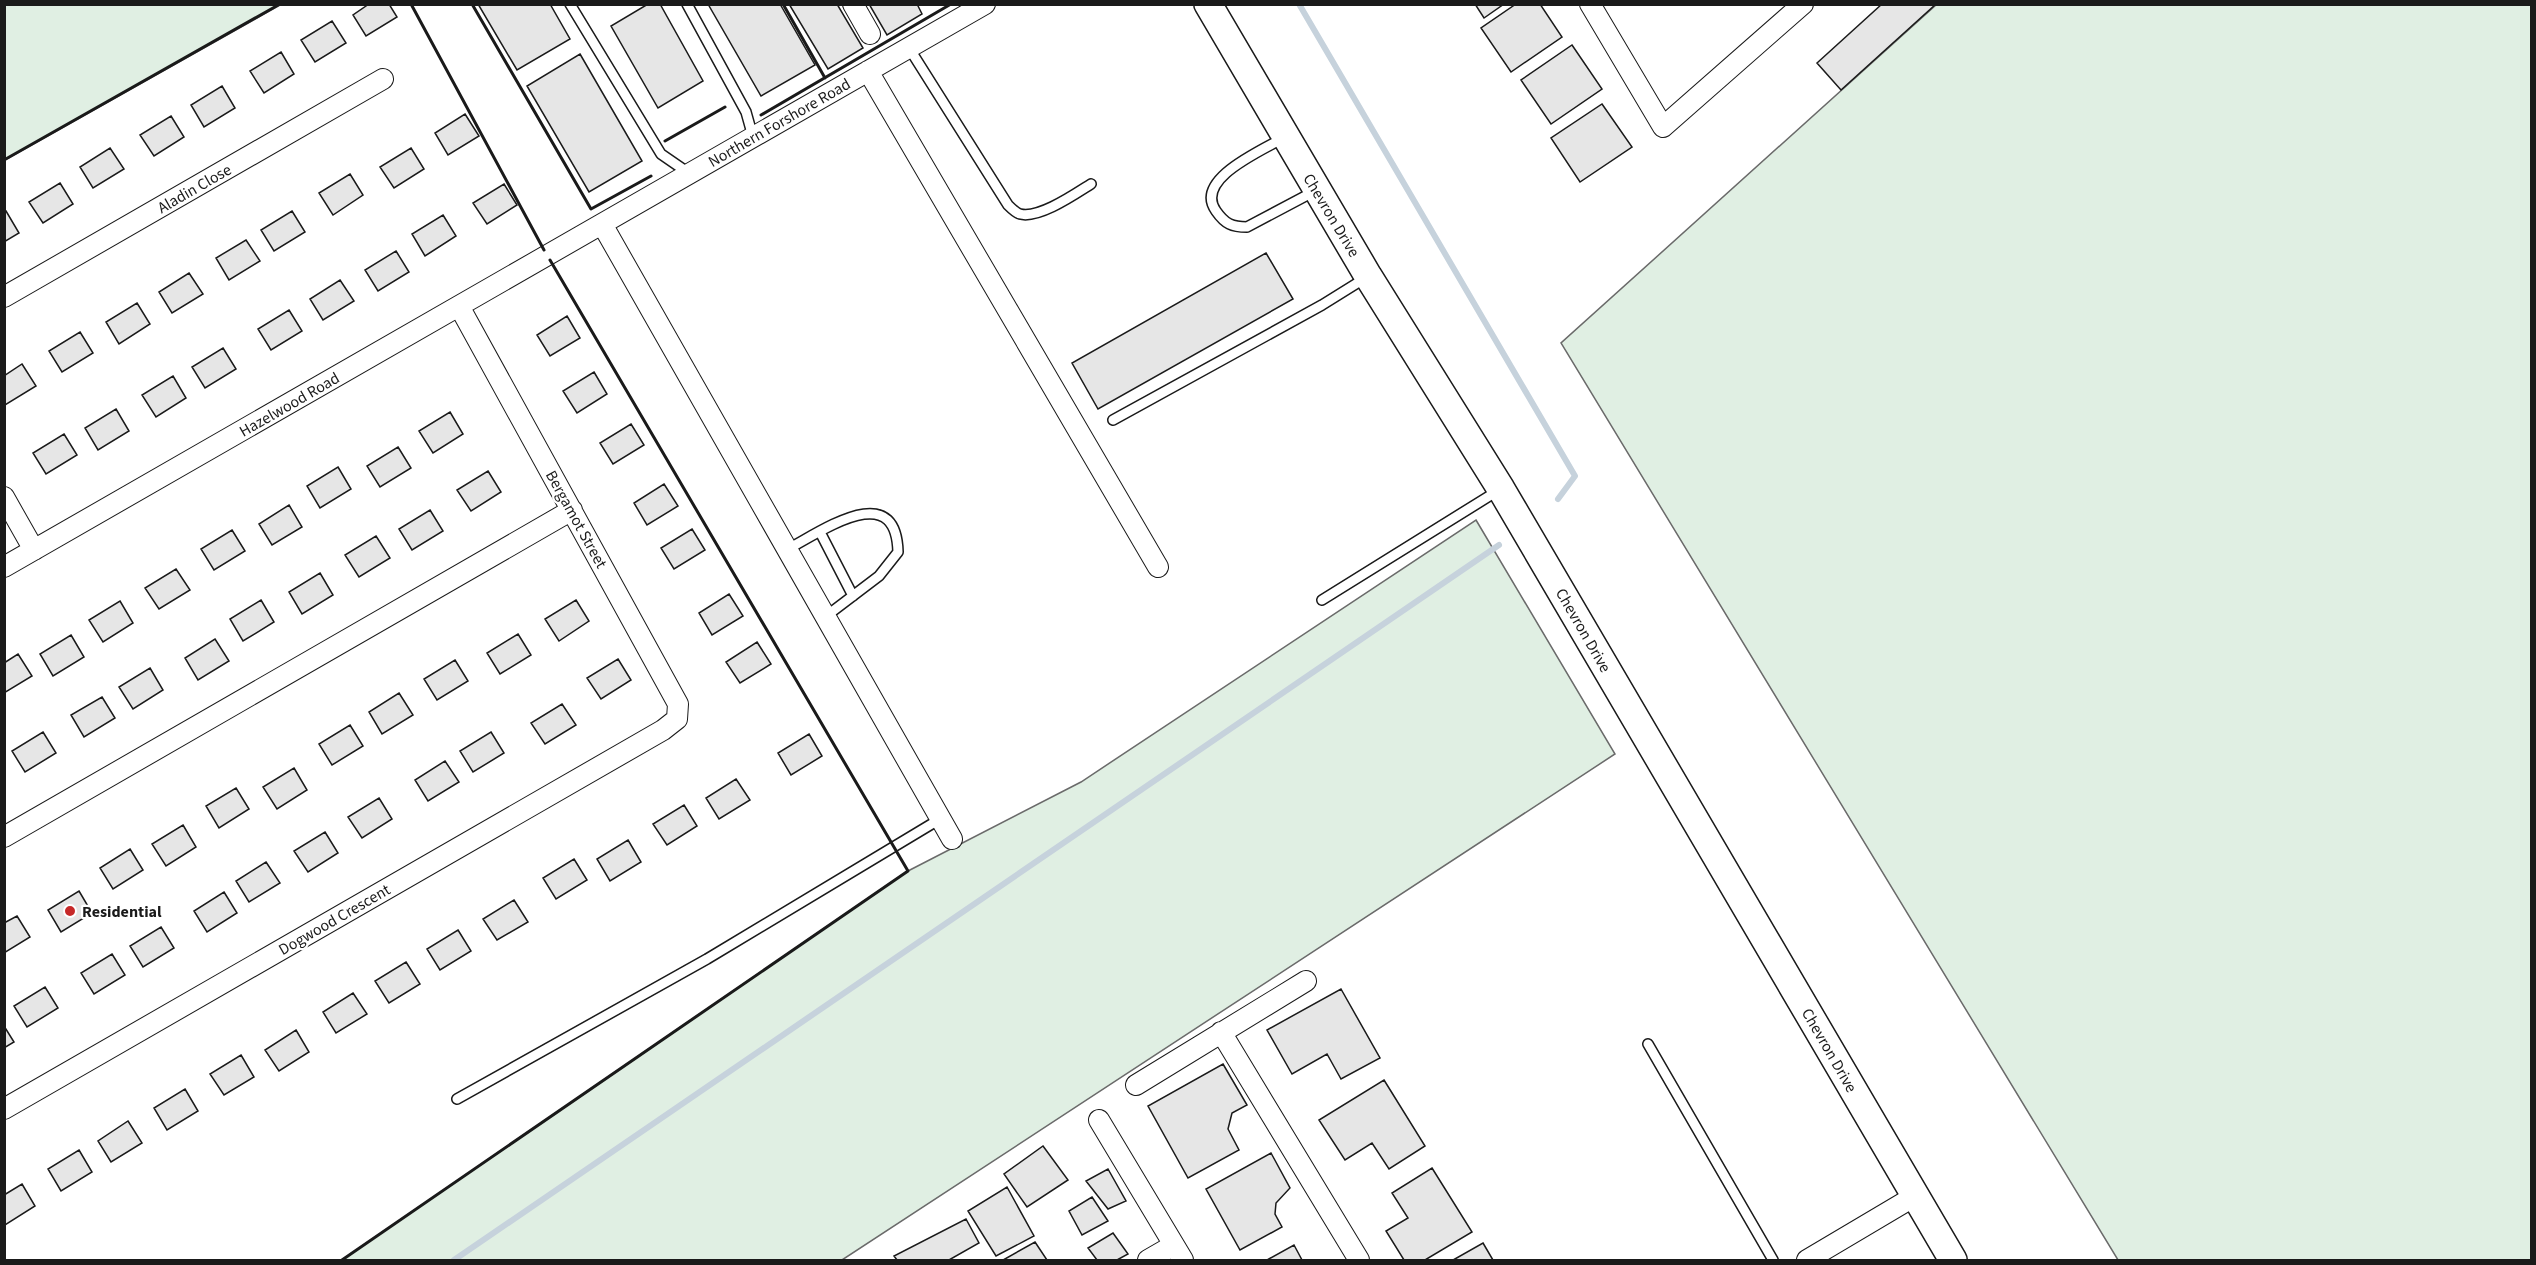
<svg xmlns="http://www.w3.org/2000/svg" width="2536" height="1265" font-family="'Source Sans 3',sans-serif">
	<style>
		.green { fill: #e0efe3; stroke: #6a6a6a; stroke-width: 1.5 }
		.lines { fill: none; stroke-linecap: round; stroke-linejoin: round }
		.stream { stroke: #c6d2dc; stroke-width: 6 }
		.building { fill: #e6e6e6; stroke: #1a1a1a; stroke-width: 1.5 }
		.lane-casing { stroke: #1a1a1a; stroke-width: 12 }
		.street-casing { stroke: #1a1a1a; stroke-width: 22 }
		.secondary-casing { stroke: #1a1a1a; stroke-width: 30 }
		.lane { stroke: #fff; stroke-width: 9 }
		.street { stroke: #fff; stroke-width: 20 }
		.secondary { stroke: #fff; stroke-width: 27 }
		.wall { stroke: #1a1a1a; stroke-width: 3 }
		.poi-dot { fill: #c62828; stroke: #fff; stroke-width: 2 }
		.labels { text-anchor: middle; stroke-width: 4.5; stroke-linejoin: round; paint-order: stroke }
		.street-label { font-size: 16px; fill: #1a1a1a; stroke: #fff }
		.poi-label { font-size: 16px; font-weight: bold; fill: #1a1a1a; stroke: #fff; text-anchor: start }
	</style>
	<rect width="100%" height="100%" fill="#fff"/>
	<path class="green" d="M5,4H280V5L5,160Z
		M1936,5H2531V1260H2118L1561,343Z
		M1476,520L1615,754L842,1260H342L908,871L1081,782Z"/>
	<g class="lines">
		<path class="stream" d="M1299,4L1575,476L1558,499
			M454,1260L1499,545"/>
	</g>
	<path class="building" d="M369,4H389L397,17L366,36L353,15Z
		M478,4H550L570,39L517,70Z
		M648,4H660L703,81L658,108L611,26Z
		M708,4H780L815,65L761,96Z
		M789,4H837L863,48L828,69Z
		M869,4H917L922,14L887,35Z
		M1475,4H1504L1484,18Z
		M1516,4H1540L1562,37L1511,72L1481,28Z
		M1882,4H1936L1841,90L1817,63Z
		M332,21L346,43L315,62L301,40Z
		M1572,45L1602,89L1551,124L1521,80Z
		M281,52L294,74L264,93L250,71Z
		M580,54L642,161L589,192L527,86Z
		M222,86L235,108L204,127L191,105Z
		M1602,104L1632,147L1580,182L1551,138Z
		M465,114L479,136L448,155L435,133Z
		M171,116L184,137L154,156L140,135Z
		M110,148L124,169L93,188L80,167Z
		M411,148L424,169L394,188L380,167Z
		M350,174L363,195L333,215L319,193Z
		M60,183L73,204L43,223L29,202Z
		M504,184L517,205L487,224L473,203Z
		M6,211L19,233L4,242V212Z
		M292,211L305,232L274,251L261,230Z
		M443,215L456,236L425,256L412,234Z
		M246,240L260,261L229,280L216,258Z
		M396,251L409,272L378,291L365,270Z
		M1266,253L1293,299L1098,409L1072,363Z
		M189,273L203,294L172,313L159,292Z
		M340,280L354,301L323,320L310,299Z
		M137,303L150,324L119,344L106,322Z
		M289,310L302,331L271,350L258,329Z
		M567,316L580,338L550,356L537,335Z
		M80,332L93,353L62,372L49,351Z
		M223,348L236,369L205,388L192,367Z
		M22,364L36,386L5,405L4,376Z
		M594,372L607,394L577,413L563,391Z
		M173,376L186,398L156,417L142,395Z
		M116,409L129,431L98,450L85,428Z
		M450,412L463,434L433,453L419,431Z
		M631,424L644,445L613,464L600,443Z
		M64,434L77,455L46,474L33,453Z
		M398,447L411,468L380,487L367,466Z
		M338,467L351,489L320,508L307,486Z
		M488,471L501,492L471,511L457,490Z
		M664,484L678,506L647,525L634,503Z
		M289,505L302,527L272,545L259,524Z
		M430,510L443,531L412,550L399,529Z
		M692,529L705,550L674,569L661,548Z
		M232,530L245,551L214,570L201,549Z
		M376,536L390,558L359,577L345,555Z
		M176,569L190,590L159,609L145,588Z
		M320,573L333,595L302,614L289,592Z
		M729,594L743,616L712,635L699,613Z
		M261,600L274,622L243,641L230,619Z
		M576,600L589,621L559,641L545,619Z
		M120,601L133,623L103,642L89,620Z
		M518,634L531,655L500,674L487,653Z
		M71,635L84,657L53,676L40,654Z
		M215,639L229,661L198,680L185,658Z
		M757,642L771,664L740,683L726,662Z
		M18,654L32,676L4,693V663Z
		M618,659L631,680L601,699L587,678Z
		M455,660L468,681L437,700L424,679Z
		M150,668L163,690L133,709L119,687Z
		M399,693L413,715L382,734L369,712Z
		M102,697L115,718L84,737L71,715Z
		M562,704L576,725L545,744L531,723Z
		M350,725L363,746L332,765L319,744Z
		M43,732L56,753L25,772L12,751Z
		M491,732L504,753L473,772L460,751Z
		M809,734L822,756L791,775L778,753Z
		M445,761L459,782L428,801L415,780Z
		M294,768L307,790L277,809L263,787Z
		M736,779L750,800L719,819L706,798Z
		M236,788L249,809L219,828L206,806Z
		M379,798L392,819L362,838L348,817Z
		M684,805L697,826L667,845L653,824Z
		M183,825L196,847L166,866L152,844Z
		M325,832L338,853L308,872L294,851Z
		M628,840L641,862L610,881L597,859Z
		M130,849L143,870L113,889L100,868Z
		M574,859L587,880L556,899L543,878Z
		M266,862L280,883L249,902L236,881Z
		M79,891L92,913L61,932L48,910Z
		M224,892L237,913L207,932L194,911Z
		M514,900L528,922L497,940L483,919Z
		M17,916L30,937L4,953V923Z
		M161,927L174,948L143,967L130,946Z
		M458,930L471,951L440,970L427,949Z
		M112,954L125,975L94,994L81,973Z
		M406,962L420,984L389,1003L375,981Z
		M45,987L58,1008L27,1027L14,1006Z
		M1341,989L1380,1058L1341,1079L1327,1054L1292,1074L1267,1030Z
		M353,993L367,1014L336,1033L323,1012Z
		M4,1026L14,1042L4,1048Z
		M296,1030L309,1052L279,1071L265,1050Z
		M241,1055L254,1077L224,1095L210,1074Z
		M1223,1064L1247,1105L1232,1113L1228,1129L1239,1150L1188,1178L1148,1106Z
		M1384,1080L1425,1146L1389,1169L1372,1143L1345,1160L1319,1120Z
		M185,1089L198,1111L167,1130L154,1108Z
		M128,1121L142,1143L111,1162L98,1141Z
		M1043,1146L1068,1180L1027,1207L1004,1174Z
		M79,1150L92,1172L61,1191L48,1169Z
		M1271,1153L1290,1188L1276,1203L1275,1214L1282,1227L1240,1250L1206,1189Z
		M1432,1168L1472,1232L1425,1260H1404L1386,1231L1408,1218L1392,1193Z
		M1108,1169L1126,1201L1108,1209L1086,1181Z
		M22,1184L35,1206L5,1225L4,1195Z
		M1007,1187L1034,1236L996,1256L968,1211Z
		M1092,1197L1108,1221L1082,1235L1069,1211Z
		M966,1219L979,1243L949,1260H897L894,1256Z
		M1113,1233L1128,1254L1117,1260H1097L1088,1248Z
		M1035,1242L1047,1260H1003Z
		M1483,1243L1493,1260H1453Z
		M1294,1245L1302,1260H1267Z"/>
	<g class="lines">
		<defs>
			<path id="lane" d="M570,4L661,154L690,174
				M687,4L746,112L753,137
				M909,48L1008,205C1011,208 1016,213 1020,214C1039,219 1075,194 1091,184
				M1285,137C1263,150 1193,179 1216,211C1225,224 1232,227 1247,227L1315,191
				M1113,420L1322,305L1367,277
				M820,532L853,596
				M786,550C821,532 896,477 898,552L879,576L825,617
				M1322,600L1499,490
				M1648,1044L1773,1260
				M457,1099L707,959L940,819"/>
			<path id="street" d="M853,4L870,34
				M1590,4L1663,127L1803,4
				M868,71L1158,567
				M602,224L952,839
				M4,297L383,79
				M4,497L34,550
				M4,567L985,4
				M4,837L572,510
				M1221,1032L1359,1260
				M1136,1085L1306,981
				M4,1109L663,730L677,719L678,704L459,306
				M1099,1120L1183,1260
				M1148,1260L1174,1245
				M1807,1260L1915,1196"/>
			<path id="secondary" d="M1208,4L1368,276L1501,489L1953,1260"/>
		</defs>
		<use href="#lane" class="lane-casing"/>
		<use href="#street" class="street-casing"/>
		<use href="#secondary" class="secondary-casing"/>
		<use href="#lane" class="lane"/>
		<use href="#street" class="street"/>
		<use href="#secondary" class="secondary"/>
		<path class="wall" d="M411,4L544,250
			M472,4L591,209L651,176
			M783,4L825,78
			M761,115L951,4
			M665,141L725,107
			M4,160L280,4
			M342,1260L908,871L550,260"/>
	</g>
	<circle class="poi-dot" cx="70" cy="911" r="6"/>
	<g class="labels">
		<g class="street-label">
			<text transform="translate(779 122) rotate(-30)" y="6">Northern Forshore Road</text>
			<text transform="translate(194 188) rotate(-30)" y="6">Aladin Close</text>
			<text transform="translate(1332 215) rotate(59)" y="6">Chevron Drive</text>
			<text transform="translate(289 404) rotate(-30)" y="6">Hazelwood Road</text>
			<text transform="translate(577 519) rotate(61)" y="6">Bergamot Street</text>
			<text transform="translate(1584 630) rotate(60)" y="6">Chevron Drive</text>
			<text transform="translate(334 919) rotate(-30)" y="6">Dogwood Crescent</text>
			<text transform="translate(1830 1050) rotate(60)" y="6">Chevron Drive</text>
		</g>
		<g class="poi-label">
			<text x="82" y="917">Residential</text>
		</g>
	</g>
	<rect width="2536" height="1265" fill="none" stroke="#1a1a1a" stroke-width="12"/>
</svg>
